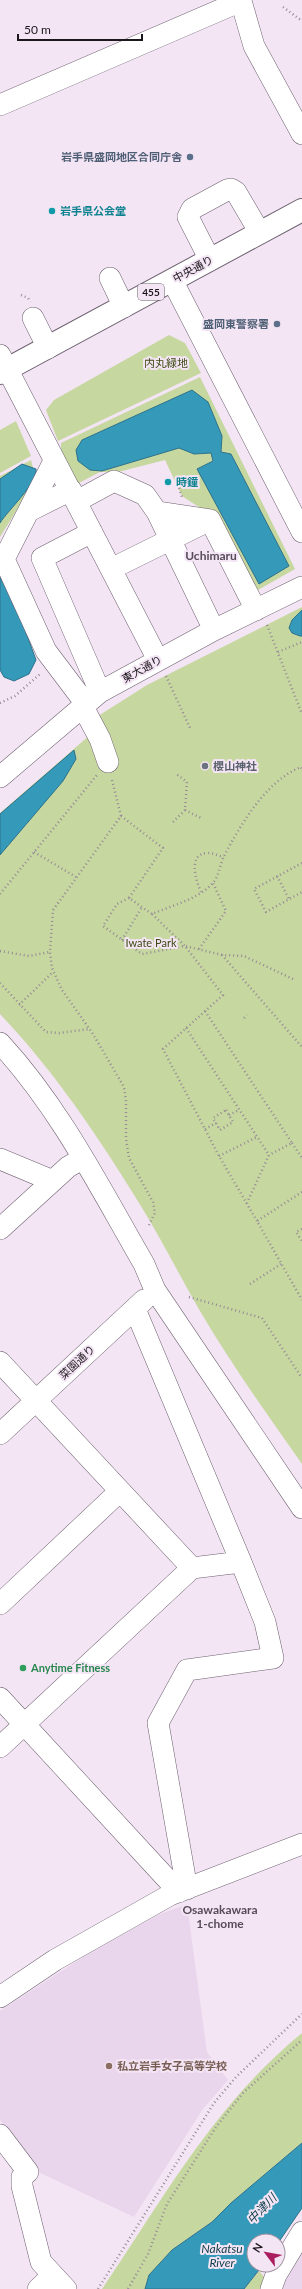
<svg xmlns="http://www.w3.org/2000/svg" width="302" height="2289" font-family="Lato,'Noto Sans JP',sans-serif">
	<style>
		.built { fill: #ead6ec }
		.green { fill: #c6d79f }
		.water { fill: #3599ba; stroke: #2e728b }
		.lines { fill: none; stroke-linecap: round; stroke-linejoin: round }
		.minor-casing { stroke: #6d616f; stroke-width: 22 }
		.highway-casing { stroke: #6d616f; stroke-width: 24 }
		.path { stroke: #968b96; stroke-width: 2.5; stroke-dasharray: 1 3; stroke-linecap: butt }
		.minor { stroke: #fff; stroke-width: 21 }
		.highway { stroke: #fff; stroke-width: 22 }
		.service-dot { fill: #5c6f8a; stroke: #f4e5f5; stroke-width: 1.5 }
		.culture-dot { fill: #0f9aa8; stroke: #f4e5f5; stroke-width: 1.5 }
		.worship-dot { fill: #6b7280; stroke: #f4e5f5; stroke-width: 1.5 }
		.leisure-dot { fill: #2e9e5b; stroke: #f4e5f5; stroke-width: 1.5 }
		.education-dot { fill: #8d6e63; stroke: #f4e5f5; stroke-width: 1.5 }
		.labels { text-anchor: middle; stroke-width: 4; stroke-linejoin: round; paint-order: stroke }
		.shield { fill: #f4e5f5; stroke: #5d555d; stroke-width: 1 }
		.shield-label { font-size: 10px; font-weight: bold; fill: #1c171c }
		.service-label { font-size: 11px; font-weight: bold; fill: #4e5e75; stroke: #f4e5f5; text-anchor: end }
		.culture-label { font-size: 11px; font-weight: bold; fill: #0d838f; stroke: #f4e5f5; text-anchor: start }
		.street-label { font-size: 11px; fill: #1c171c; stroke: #f4e5f5 }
		.park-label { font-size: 11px; fill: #3c4911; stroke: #f4e5f5 }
		.worship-label { font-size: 11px; font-weight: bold; fill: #5b616d; stroke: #f4e5f5; text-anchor: start }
		.leisure-label { font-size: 11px; font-weight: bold; fill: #27864d; stroke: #f4e5f5; text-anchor: start }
		.education-label { font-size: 11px; font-weight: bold; fill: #785e54; stroke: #f4e5f5; text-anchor: start }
		.neighbourhood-label { font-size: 12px; font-weight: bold; fill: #584c5a; stroke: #f4e5f5 }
		.water-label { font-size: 12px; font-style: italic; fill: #14404e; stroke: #f4e5f5 }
	</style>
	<rect width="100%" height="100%" fill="#f4e5f5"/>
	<path class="built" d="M187,1904L207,2052L228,2080L203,2109L134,2217L38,2172L0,2120V2011L83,1957L158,1915Z
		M302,2242V2289H280Z"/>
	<path class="green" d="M169,335L185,343L201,373L58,441L46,410L54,400Z
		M200,377L295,569L258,590L244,583L208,513L182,496L165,460L118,472H100L75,485L61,453V443Z
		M16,421L31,456L0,473V430Z
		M31,460L36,479L0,537V476Z
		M302,607V1464C267,1414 231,1364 200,1311C179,1275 161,1238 139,1203C98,1136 54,1071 0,1014V813L98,728L95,718L147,685Z
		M302,2033V2143L231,2203L212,2222L172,2250L149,2275L145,2289H102C165,2196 214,2105 302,2033Z
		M259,2271L265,2278L264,2289H244Z"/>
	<path class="water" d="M192,390L208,402L222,436L221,452L231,454L289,566L259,584L197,469L213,461L211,453L194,454L179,448L102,471L90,470L78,461L76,450L82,440Z
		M22,464L36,469C38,483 8,510 0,523V479Z
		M0,576L24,627L36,660L29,674L14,681L4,677L0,670Z
		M302,610V636H300L292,633L289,628L292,620Z
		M74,750L76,759L63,781L0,855V814Z
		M302,2143V2208L278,2243V2241H254V2265H263L244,2289H145L149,2275L172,2250L212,2222L231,2203Z"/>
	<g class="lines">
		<defs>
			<path id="minor" d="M0,105L241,1L254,46L302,134
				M210,260L188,217L192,209L227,190L231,189L236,192L260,233
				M110,278L124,307
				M172,280L302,532
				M33,318L48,348
				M0,355L158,660
				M54,461L4,559L46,651L86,704
				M77,501L114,481L145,495L157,512L210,520L256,610
				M29,511L71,490
				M157,512L214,630
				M92,532L42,558L100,692
				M111,569L210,520
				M83,707L100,739L108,762
				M0,777L100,692L214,630L302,587
				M0,1043C60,1108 100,1188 144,1264L155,1290L302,1508
				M0,1159L53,1181
				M0,1229L68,1167L83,1158
				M135,1309L241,1562L265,1622L273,1658L187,1670L158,1723L187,1889
				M0,1362L192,1568
				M0,1434L144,1300
				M0,1604L120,1491
				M0,1698L179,1892
				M0,1747L192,1568L241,1562
				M0,1997L55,1960L170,1895L302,1844
				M0,2135L28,2172L22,2177V2186L41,2262L66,2289
				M38,2289L52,2276
				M271,2289L276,2275L302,2232"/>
			<path id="highway" d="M0,373L302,210"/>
		</defs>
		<use href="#minor" class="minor-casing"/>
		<use href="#highway" class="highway-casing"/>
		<path class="path" d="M283,7L302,21
			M21,295L28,298L30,302
			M179,488L182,497
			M267,625L302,714
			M278,652L302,642
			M166,676L190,728
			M0,703L15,696L40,674
			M112,780L121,816L53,910L50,952L52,968L62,990L93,1034L124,1087L126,1101V1139L129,1158L153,1202L155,1213L148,1227
			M185,810L201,818
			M121,816L163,848L129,898L152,914C171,906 198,899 212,884C219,877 220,864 224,856C241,824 266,781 301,767L302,769
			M173,822L185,810L187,782L175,773
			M34,852L76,877
			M302,863L254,889L266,912L302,892
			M277,876L289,899
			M201,892C196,881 187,853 208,853C213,853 219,856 224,857
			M0,894L97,775
			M129,898L117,904L103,926L142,954L185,946L152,914
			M122,940L142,907
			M199,949L226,911L213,883
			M0,951L29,956L50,952
			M222,955L185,946L223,995L163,1049L219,1156L257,1221
			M293,979L244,956L222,955L302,1047
			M0,983L46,1032L59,1033L90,1029
			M19,1005L53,972
			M205,1011L292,1143L269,1155
			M244,1018L247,1015
			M186,1028L269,1155L247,1203
			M226,1110L233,1122L220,1130L213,1118Z
			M229,1115L239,1110
			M205,1129L216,1123
			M292,1143L302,1158
			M219,1156L257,1137
			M302,1192L257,1221L302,1300
			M302,1229L296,1232L302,1241
			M250,1284L281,1264
			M189,1297L262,1318L302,1378
			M98,2289L214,2103L236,2077L302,2014
			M128,2289L148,2254L167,2204L216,2127L243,2093L302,2040"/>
		<use href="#minor" class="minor"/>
		<use href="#highway" class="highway"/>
	</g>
	<g class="service-dot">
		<circle cx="190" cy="157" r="4"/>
		<circle cx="277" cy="324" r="4"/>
	</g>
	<g class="culture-dot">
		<circle cx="52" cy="211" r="4"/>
		<circle cx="168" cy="482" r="4"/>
	</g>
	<circle class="worship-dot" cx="205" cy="766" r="4"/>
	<circle class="leisure-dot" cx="23" cy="1668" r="4"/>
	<circle class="education-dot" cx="109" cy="2066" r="4"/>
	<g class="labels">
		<rect class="shield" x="138" y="284" width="26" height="16" rx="3"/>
		<g class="shield-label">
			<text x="151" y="296">455</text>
		</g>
		<g class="service-label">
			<text x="182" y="161">岩手県盛岡地区合同庁舎</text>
			<text x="269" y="328">盛岡東警察署</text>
		</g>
		<g class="culture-label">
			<text x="60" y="215">岩手県公会堂</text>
			<text x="176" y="486">時鐘</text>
		</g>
		<g class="street-label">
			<text transform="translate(193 269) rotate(-28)" y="4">中央通り</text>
			<text transform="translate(142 669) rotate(-29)" y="4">東大通り</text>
			<text transform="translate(77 1362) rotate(-43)" y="4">菜園通り</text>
		</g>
		<g class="park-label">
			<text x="166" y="367">内丸緑地</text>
			<text x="151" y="947">Iwate Park</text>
		</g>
		<g class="worship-label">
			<text x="213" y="770">櫻山神社</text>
		</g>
		<g class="leisure-label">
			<text x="31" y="1672">Anytime Fitness</text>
		</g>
		<g class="education-label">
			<text x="117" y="2070">私立岩手女子高等学校</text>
		</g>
		<g class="neighbourhood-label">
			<text x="211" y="560">Uchimaru</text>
			<text x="220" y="1914">Osawakawara<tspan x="220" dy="14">1-chome</tspan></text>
		</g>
		<g class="water-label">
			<text transform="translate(262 2209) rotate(-46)" y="4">中津川</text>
			<text x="222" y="2253">Nakatsu<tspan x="222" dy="14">River</tspan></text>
		</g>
	</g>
	<g transform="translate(266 2253) rotate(302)"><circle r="19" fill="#f4e5f5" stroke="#9e939e"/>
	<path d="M0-3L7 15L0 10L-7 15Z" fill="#aa1e60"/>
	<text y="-6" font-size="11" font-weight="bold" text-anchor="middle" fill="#1c171c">N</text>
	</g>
	<path d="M18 34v6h124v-6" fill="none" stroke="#1c171c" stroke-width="2"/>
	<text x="24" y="34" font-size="12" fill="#1c171c" stroke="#f4e5f5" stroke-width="3" paint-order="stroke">50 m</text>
</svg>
